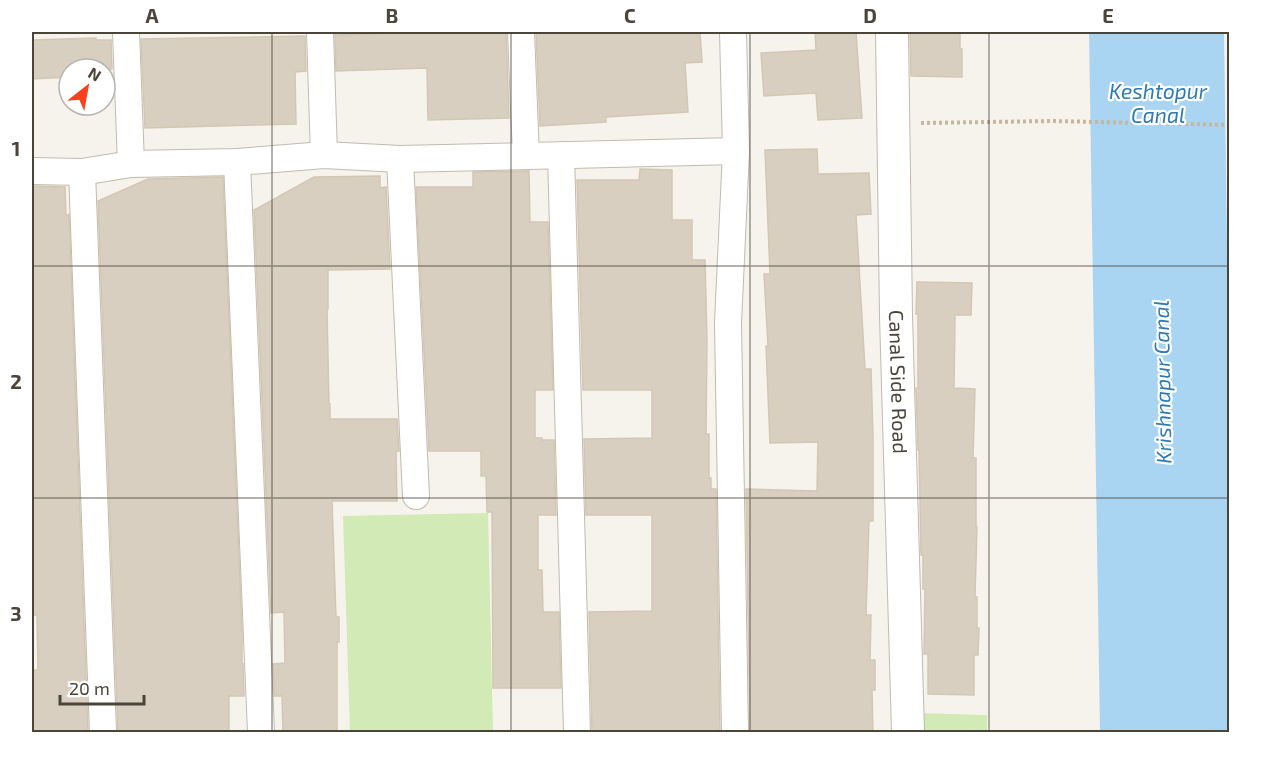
<svg xmlns="http://www.w3.org/2000/svg" width="1261" height="764" font-family="'Exo 2',sans-serif">
<style>
.green{fill:#d2eab5}
.water{fill:#a9d4f2}
.building{fill:#d8cfc1;stroke:#d3c7b4;stroke-width:1.5}
.lines{fill:none;stroke-linecap:round;stroke-linejoin:round}
.minor-casing{stroke:#c2bbae;stroke-width:28}
.tertiary-casing{stroke:#c2bbae;stroke-width:34}
.path{stroke:#c4b79f;stroke-width:4;stroke-dasharray:3 3;stroke-linecap:butt}
.minor{stroke:#fff;stroke-width:26}
.tertiary{stroke:#fff;stroke-width:32}
.grid{fill:none;stroke:#4b4439;stroke-width:1.5;stroke-opacity:0.55}
.labels{text-anchor:middle;stroke-width:4.5;stroke-linejoin:round;paint-order:stroke}
.street-label{font-size:20px;fill:#4b4439;stroke:#fff}
.water-label{font-size:21px;font-style:italic;fill:#2e7ab2;stroke:#fff}
.neatline{fill:none;stroke:#4b4439;stroke-width:2}
.grid-label{font-size:20px;text-anchor:middle;font-weight:bold;fill:#4b4439}
</style>
<rect width="100%" height="100%" fill="#f6f3ec"/>
<g class="green">
<polygon points="488,513 493,732 350,732 343,516"/>
<polygon points="917,713 987,715 987,732 918,732"/>
</g>
<polygon class="water" points="1089,32 1224,32 1229,385 1229,732 1100,732"/>
<g class="building">
<polygon points="433,32 506,32 509,118 428,120 427,68 336,71 335,35"/>
<polygon points="536,32 700,32 702,62 685,63 688,112 606,117 606,122 540,126"/>
<polygon points="815,32 856,32 862,118 818,120 816,93 764,96 761,53 816,50"/>
<polygon points="910,32 960,32 960,49 962,49 962,77 911,76"/>
<polygon points="305,36 306,71 295,72 296,124 145,128 141,39"/>
<polygon points="96,38 96,40 111,40 112,69 69,69 69,77 32,79 32,40"/>
<polygon points="817,149 818,174 869,173 871,214 856,215 865,369 871,369 873,436 873,521 869,521 866,615 871,615 870,660 875,660 875,690 872,690 873,732 800,731 800,732 750,732 746,489 817,491 818,442 770,443 766,346 768,346 764,274 770,274 765,150"/>
<polygon points="640,169 672,170 672,220 692,220 692,260 705,260 707,340 706,434 709,434 709,478 711,478 711,489 716,489 720,732 592,732 589,612 652,611 652,515 586,515 584,439 652,438 652,390 583,390 577,180 639,180"/>
<polygon points="529,171 530,222 548,222 553,390 535,390 535,438 542,438 542,440 554,440 556,515 538,515 538,570 542,570 543,612 559,612 561,688 493,688 492,512 487,512 486,476 481,476 481,451 429,451 416,187 473,187 473,172"/>
<polygon points="380,176 380,188 386,187 390,269 328,270 328,309 327,309 329,404 330,404 330,419 397,419 399,451 396,451 397,501 332,501 336,617 339,617 339,642 337,642 337,732 283,732 282,696 274,696 273,664 285,663 284,612 271,613 254,210 314,177"/>
<polygon points="223,177 242,630 242,664 243,664 244,696 229,696 229,732 118,732 98,201 148,179"/>
<polygon points="32,186 65,187 66,216 69,214 88,732 33,732 32,670 38,670 37,615 32,615"/>
<polygon points="917,282 972,283 971,315 955,315 954,388 975,389 973,458 976,458 976,527 977,527 975,597 977,597 977,628 979,628 978,655 974,655 974,695 928,694 928,654 924,654 925,589 923,589 923,555 921,555 919,450 918,450 916,388 918,388 918,314 916,314"/>
</g>
<g class="lines">
<g class="minor-casing">
<g id="minor">
<polyline points="126,32 131,164"/>
<polyline points="320,32 324,155"/>
<polyline points="521,32 526,156"/>
<polyline points="733,32 736,151 728,323 735,732"/>
<polyline points="561,155 577,732"/>
<polyline points="400,159 416,496"/>
<polyline points="237,162 261,732"/>
<polyline points="32,171 82,172 131,164 237,162 324,155 400,159 736,151"/>
<polyline points="82,172 103,732"/>
</g>
</g>
<g class="tertiary-casing">
<g id="tertiary">
<path id="s1" d="M892,32L896,316L908,732"/>
</g>
</g>
<polyline class="path" points="921,123 1053,121 1230,125"/>
<use href="#minor" class="minor"/>
<use href="#tertiary" class="tertiary"/>
</g>
<path class="grid" d="M272,32V732M511,32V732M750,32V732M989,32V732M32,266H1230M32,498H1230"/>
<g class="labels">
<g class="street-label">
<text dy="7" stroke="none"><textPath href="#s1" startOffset="350">Canal Side Road</textPath></text>
</g>
<g class="water-label">
<text x="1158" y="99">Keshtopur<tspan x="1158" dy="24">Canal</tspan></text>
<text transform="translate(1163 382) rotate(-91)" y="7">Krishnapur Canal</text>
</g>
</g>
<rect width="1261" height="764" fill="none" stroke="#ffffff" stroke-width="66"/>
<g transform="translate(87 87) rotate(31)"><circle r="28" fill="#ffffff" stroke="#b7b4b0" stroke-width="1.5"/>
<path d="M0-4.5L10 22L0 15L-10 22Z" fill="#fc3f1d"/>
<text y="-9" font-size="16" font-weight="bold" text-anchor="middle" fill="#4b4439">N</text>
</g>
<path d="M60 695v9h84v-9" fill="none" stroke="#4b4439" stroke-width="3"/>
<text x="69" y="695" font-size="18" fill="#4b4439" stroke="#ffffff" stroke-width="4.5" paint-order="stroke">20 m</text>
<rect x="33" y="33" width="1195" height="698" class="neatline"/>
<g class="grid-label">
<text x="152" y="23">A</text>
<text x="392" y="23">B</text>
<text x="630" y="23">C</text>
<text x="870" y="23">D</text>
<text x="1108" y="23">E</text>
<text x="16" y="156">1</text>
<text x="16" y="389">2</text>
<text x="16" y="621">3</text>
</g>
</svg>
